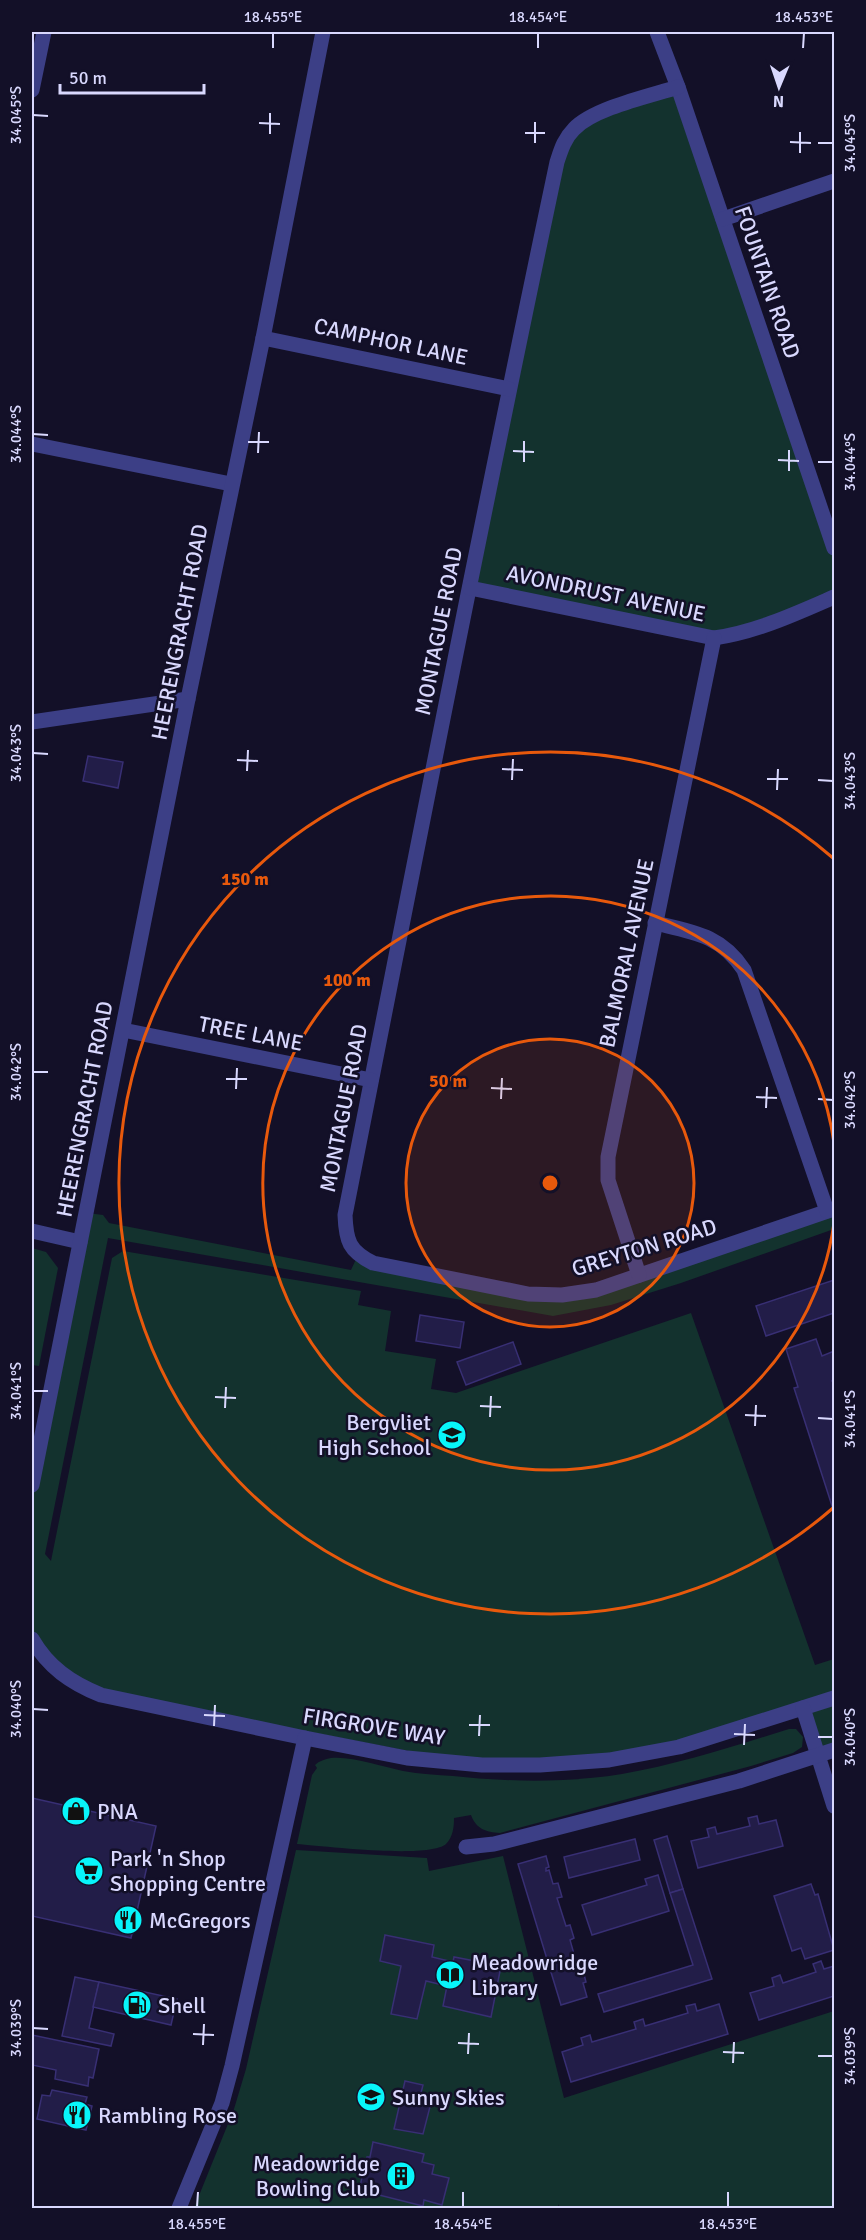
<svg xmlns="http://www.w3.org/2000/svg" width="866" height="2240" font-family="Signika,sans-serif">
<style>
.green{fill:#13322e}
.building{fill:#221d48;stroke:#382f74;stroke-width:1.5}
.lines{fill:none;stroke-linecap:round;stroke-linejoin:round}
.minor{stroke:#3c3f86;stroke-width:15}
.ticks{fill:none;stroke:#d9d8fe;stroke-width:2}
.ring{fill:none;stroke:#e8590c;stroke-width:3}
.labels{text-anchor:middle;stroke-width:5;stroke-linejoin:round;paint-order:stroke}
.street-label{font-size:22px;fill:#d9d8fe;stroke:#131028}
.poi-label{font-size:22px;fill:#d9d8fe;stroke:#131028;text-anchor:start}
.centre{fill:#e8590c;stroke:#131028;stroke-width:3}
.ring-label{font-size:18px;text-anchor:middle;font-weight:bold;fill:#e8590c;stroke:#131028;stroke-width:5;stroke-linejoin:round;paint-order:stroke}
.neatline{fill:none;stroke:#d9d8fe;stroke-width:2}
.ticks-label{font-size:15px;text-anchor:middle;fill:#d9d8fe}
</style>
<rect width="100%" height="100%" fill="#131028"/>
<g class="green">
<polygon points="678,87 834,546 834,597 737,635 470,588 557,162 575,128"/>
<polygon points="834,1209 834,1229 681,1283 611,1305 553,1316 108,1238 45,1554 51,1561 112,1258 123,1251 361,1291 358,1305 391,1311 385,1351 436,1359 431,1389 456,1393 691,1313 815,1665 834,1659 834,1750 818,1756 803,1708 679,1747 482,1765 87,1689 32,1639 32,1485 87,1213 103,1215 109,1223 351,1270 358,1255 562,1295"/>
<polygon points="32,1248 46,1252 58,1268 39,1366 32,1365"/>
<path d="M789,1729H796L803,1737L802,1747L793,1753L751,1766L500,1833C486,1832 476,1829 471,1815L454,1818C454,1827 453,1837 446,1844C429,1859 324,1846 297,1844L312,1775L317,1768L315,1765C319,1761 325,1759 331,1758C352,1756 383,1767 403,1771C420,1774 437,1775 453,1776C508,1782 567,1783 622,1774C679,1764 734,1746 789,1729Z"/>
<polygon points="296,1850 427,1858 429,1871 503,1856 564,2098 834,2011 834,2208 559,2208 559,2204 557,2208 194,2208 234,2109 246,2069"/>
</g>
<g class="building">
<polygon points="88,756 123,762 118,788 83,781"/>
<polygon points="834,1280 834,1313 766,1336 756,1306"/>
<polygon points="420,1315 464,1322 460,1348 416,1341"/>
<polygon points="816,1339 822,1356 834,1351 834,1380 832,1381 834,1383 833,1509 794,1388 798,1387 786,1349"/>
<polygon points="513,1342 521,1364 466,1385 457,1362"/>
<polygon points="32,1798 156,1826 131,1938 32,1916"/>
<polygon points="757,1816 759,1824 776,1820 783,1846 698,1868 691,1841 709,1837 707,1829 715,1827 717,1834 750,1826 748,1818"/>
<polygon points="667,1836 683,1889 670,1893 654,1840"/>
<polygon points="635,1839 640,1860 569,1878 564,1857"/>
<polygon points="546,1856 549,1867 546,1868 546,1871 549,1870 553,1884 558,1883 562,1897 557,1898 566,1926 570,1925 574,1938 570,1940 578,1968 582,1967 586,1982 583,1983 587,1997 561,2005 518,1864"/>
<polygon points="658,1875 669,1911 592,1935 582,1905 647,1885 645,1879"/>
<polygon points="811,1884 815,1895 818,1894 834,1950 805,1959 801,1948 792,1951 774,1896"/>
<polygon points="683,1889 712,1979 604,2012 598,1994 693,1965 670,1893"/>
<polygon points="385,1935 434,1945 432,1957 453,1962 454,1957 501,1966 491,2017 443,2006 447,1986 426,1981 417,2019 391,2014 401,1966 380,1961"/>
<polygon points="821,1961 824,1969 834,1966 834,1996 759,2020 750,1993 774,1986 772,1978 780,1975 783,1983 816,1972 813,1964"/>
<polygon points="75,1977 99,1982 89,2028 114,2034 111,2046 62,2036"/>
<polygon points="99,1982 177,1999 171,2025 93,2007"/>
<polygon points="695,2004 697,2011 719,2004 728,2034 571,2082 562,2052 583,2045 581,2038 590,2035 592,2042 636,2029 634,2022 643,2019 645,2026 688,2013 686,2006"/>
<polygon points="32,2035 99,2049 93,2078 89,2077 88,2086 55,2079 56,2070 32,2065"/>
<polygon points="405,2081 423,2085 421,2093 433,2095 423,2134 394,2129"/>
<polygon points="52,2090 87,2097 85,2104 92,2106 86,2130 37,2119 42,2095 50,2096"/>
<polygon points="373,2142 424,2154 422,2162 434,2165 432,2174 449,2178 442,2205 424,2200 423,2206 359,2190 367,2157 370,2157"/>
</g>
<g class="lines">
<g class="minor">
<polyline points="657,32 678,87 834,548"/>
<path d="M678,87C650,96 594,108 574,129C564,139 561,150 557,162C483,512 414,864 345,1215C346,1241 349,1251 373,1263L528,1294L562,1295L596,1290L834,1209"/>
<polyline points="32,90 44,32"/>
<polyline points="723,219 834,181"/>
<polyline points="263,338 509,389"/>
<polyline points="32,444 231,484"/>
<path d="M470,588L714,638C756,632 795,614 834,597"/>
<polyline points="32,722 188,699"/>
<path d="M655,923C693,932 721,935 744,970L827,1211"/>
<polyline points="123,1030 371,1080"/>
<polyline points="32,1231 80,1242"/>
<polyline points="639,1275 608,1180 608,1157 714,638"/>
<polyline points="32,1485 188,699 263,338 323,32"/>
<path d="M32,1639C48,1667 71,1683 101,1695L305,1738L407,1758L482,1765H540L609,1760L679,1747L834,1698"/>
<polyline points="803,1708 834,1806"/>
<polyline points="466,1847 494,1844 739,1781 834,1750"/>
<polyline points="179,2208 222,2103 232,2066 305,1738"/>
</g>
</g>
<path class="ticks" d="M273,48V33M538,48V33M803,48L804,33M33,115L48,116M259,123L280,124M525,133H545M270,134V113M790,142L811,143M535,143V122M818,143H833M800,153V132M33,434L48,435M248,442H269M513,451L534,452M258,453L259,432M778,460L799,461M524,462V441M818,462H833M789,471V450M33,753L48,754M237,760L258,761M502,769L523,770M247,771L248,750M767,779H788M512,780L513,759M818,780L833,781M777,790L778,769M33,1072H48M226,1079H247M491,1088L512,1089M236,1089L237,1068M756,1097L777,1098M501,1099L502,1078M818,1099L833,1100M766,1108L767,1087M33,1391H48M215,1397L236,1398M480,1406L501,1407M225,1408L226,1387M745,1415L766,1416M490,1417L491,1396M818,1418L833,1419M755,1426L756,1405M33,1709L48,1710M204,1715L225,1716M469,1725H490M214,1726L215,1705M734,1734L755,1735M479,1736L480,1715M818,1737H833M744,1745L745,1724M33,2028L48,2029M193,2034L214,2035M458,2043L479,2044M203,2045L204,2024M723,2052L744,2053M468,2054L469,2033M818,2056H833M733,2063L734,2042M197,2207L198,2192M463,2207V2192M728,2207V2192"/>
<circle cx="550" cy="1183" r="144" fill="#e8590c" fill-opacity=".12"/>
<g class="ring">
<circle cx="550" cy="1183" r="144"/>
<path d="M834 1223A287 287 0 1 1 834 1143"/>
<path d="M833 1508A431 431 0 1 1 833 858"/>
</g>
<defs>
<g id="school-disc" transform="scale(1.5)"><circle r="9.5" fill="#08f5fa" stroke="#131028"/><path d="M0-5L7-2L0 1L-7-2ZM-4 1L0 2.5L4 1V4Q0 6-4 4Z" fill="#111"/></g>
<g id="shop-disc" transform="scale(1.5)"><circle r="9.5" fill="#08f5fa" stroke="#131028"/><path d="M-5-2.5h2.3a2.7 3.5 0 0 1 5.4 0H5L5.5 6h-11ZM-1.5-2.5h3a1.5 2.3 0 0 0-3 0Z" fill="#111"/></g>
<g id="supermarket-disc" transform="scale(1.5)"><circle r="9.5" fill="#08f5fa" stroke="#131028"/><path d="M-6-5.5h2.5l.6 2H6L4.5 2H-2.5L-4.4-4H-6ZM-1.5 3.2a1.3 1.3 0 1 0 .1 0ZM3 3.2a1.3 1.3 0 1 0 .1 0Z" fill="#111"/></g>
<g id="restaurant-disc" transform="scale(1.5)"><circle r="9.5" fill="#08f5fa" stroke="#131028"/><path d="M-5-6h1v4h1v-4h1v4h1v-4h1v5L-1.5 .5V6h-2V.5L-5-1ZM5-6V6H3V1.5H1.5Q1.5-4 5-6Z" fill="#111"/></g>
<g id="library-disc" transform="scale(1.5)"><circle r="9.5" fill="#08f5fa" stroke="#131028"/><path d="M-6-4Q-3-5.5-.7-3.5V5Q-3 3-6 4ZM6-4Q3-5.5 .7-3.5V5Q3 3 6 4Z" fill="#111"/></g>
<g id="fuel-disc" transform="scale(1.5)"><circle r="9.5" fill="#08f5fa" stroke="#131028"/><path d="M-5.5-6h7V0h2V4h1.3V-2.5L3-4.5l.8-.8L6-3V5H2.5V1h-1V6h-7ZM-4.2-4.7v3.2H.2V-4.7Z" fill="#111"/></g>
<g id="building-disc" transform="scale(1.5)"><circle r="9.5" fill="#08f5fa" stroke="#131028"/><path d="M-4-6H4V6H1V3H-1V6H-4ZM-2.5-4.3h1.7v1.8h-1.7ZM.8-4.3h1.7v1.8H.8ZM-2.5-1h1.7V.8h-1.7ZM.8-1h1.7V.8H.8Z" fill="#111"/></g>
</defs>
<g fill-rule="evenodd">
<use href="#school-disc" x="452" y="1435"/>
<use href="#shop-disc" x="76" y="1811"/>
<use href="#supermarket-disc" x="89" y="1871"/>
<use href="#restaurant-disc" x="128" y="1920"/>
<use href="#library-disc" x="450" y="1975"/>
<use href="#fuel-disc" x="137" y="2005"/>
<use href="#school-disc" x="371" y="2097"/>
<use href="#restaurant-disc" x="77" y="2115"/>
<use href="#building-disc" x="401" y="2176"/>
</g>
<g class="labels">
<g class="street-label">
<text transform="translate(768 282) rotate(71)" y="8">FOUNTAIN ROAD</text>
<text transform="translate(391 341) rotate(12)" y="8">CAMPHOR LANE</text>
<text transform="translate(606 593) rotate(12)" y="8">AVONDRUST AVENUE</text>
<text transform="translate(438 631) rotate(-79)" y="8">MONTAGUE ROAD</text>
<text transform="translate(179 632) rotate(-79)" y="8">HEERENGRACHT ROAD</text>
<text transform="translate(626 953) rotate(-78)" y="8">BALMORAL AVENUE</text>
<text transform="translate(251 1033) rotate(11)" y="8">TREE LANE</text>
<text transform="translate(343 1108) rotate(-79)" y="8">MONTAGUE ROAD</text>
<text transform="translate(84 1109) rotate(-79)" y="8">HEERENGRACHT ROAD</text>
<text transform="translate(644 1247) rotate(-17)" y="8">GREYTON ROAD</text>
<text transform="translate(374 1726) rotate(9)" y="8">FIRGROVE WAY</text>
</g>
<g class="poi-label">
<text x="431" y="1430" text-anchor="end">Bergvliet<tspan x="431" dy="25">High School</tspan></text>
<text x="97" y="1819">PNA</text>
<text x="110" y="1866">Park 'n Shop<tspan x="110" dy="25">Shopping Centre</tspan></text>
<text x="149" y="1928">McGregors</text>
<text x="471" y="1970">Meadowridge<tspan x="471" dy="25">Library</tspan></text>
<text x="158" y="2013">Shell</text>
<text x="392" y="2105">Sunny Skies</text>
<text x="98" y="2123">Rambling Rose</text>
<text x="380" y="2171" text-anchor="end">Meadowridge<tspan x="380" dy="25">Bowling Club</tspan></text>
</g>
</g>
<circle cx="550" cy="1183" r="9" class="centre"/>
<g class="ring-label">
<text x="245" y="885">150 m</text>
<text x="347" y="986">100 m</text>
<text x="448" y="1087">50 m</text>
</g>
<rect width="866" height="2240" fill="none" stroke="#131028" stroke-width="66"/>
<g transform="translate(779 87) rotate(182)" stroke="#131028" stroke-width="4.5" paint-order="stroke">
<path d="M0-4.5L10 22L0 15L-10 22Z" fill="#d9d8fe"/>
<text y="-9" font-size="16" font-weight="bold" text-anchor="middle" fill="#d9d8fe">N</text>
</g>
<path d="M60 84v9h144v-9" fill="none" stroke="#d9d8fe" stroke-width="3"/>
<text x="69" y="84" font-size="18" fill="#d9d8fe" stroke="#131028" stroke-width="4.5" paint-order="stroke">50 m</text>
<rect x="33" y="33" width="800" height="2174" class="neatline"/>
<g class="ticks-label">
<text x="273" y="22">18.455°E</text>
<text x="538" y="22">18.454°E</text>
<text x="804" y="22">18.453°E</text>
<text transform="translate(16 115) rotate(-90)" y="5">34.045°S</text>
<text transform="translate(850 143) rotate(-90)" y="5">34.045°S</text>
<text transform="translate(16 434) rotate(-90)" y="5">34.044°S</text>
<text transform="translate(850 462) rotate(-90)" y="5">34.044°S</text>
<text transform="translate(16 753) rotate(-90)" y="5">34.043°S</text>
<text transform="translate(850 781) rotate(-90)" y="5">34.043°S</text>
<text transform="translate(16 1072) rotate(-90)" y="5">34.042°S</text>
<text transform="translate(850 1100) rotate(-90)" y="5">34.042°S</text>
<text transform="translate(16 1391) rotate(-90)" y="5">34.041°S</text>
<text transform="translate(850 1419) rotate(-90)" y="5">34.041°S</text>
<text transform="translate(16 1709) rotate(-90)" y="5">34.040°S</text>
<text transform="translate(850 1737) rotate(-90)" y="5">34.040°S</text>
<text transform="translate(16 2028) rotate(-90)" y="5">34.039°S</text>
<text transform="translate(850 2056) rotate(-90)" y="5">34.039°S</text>
<text x="197" y="2229">18.455°E</text>
<text x="463" y="2229">18.454°E</text>
<text x="728" y="2229">18.453°E</text>
</g>
</svg>
